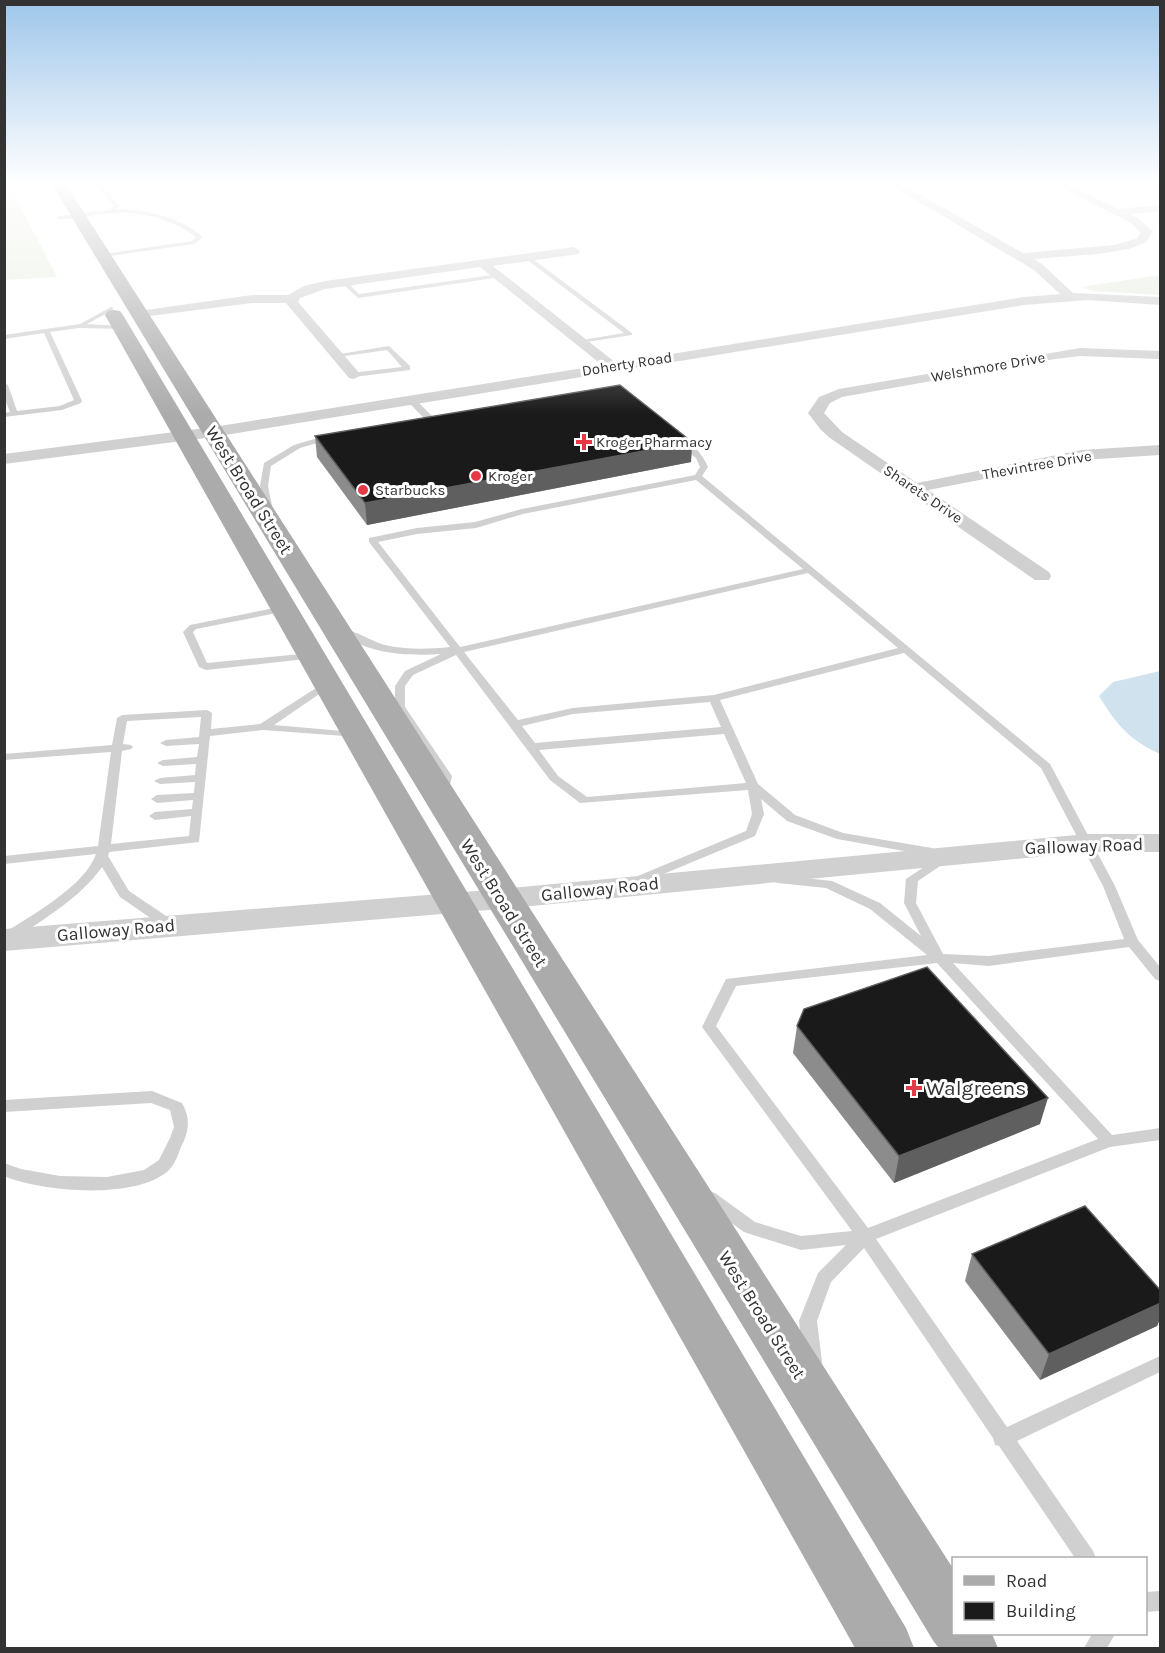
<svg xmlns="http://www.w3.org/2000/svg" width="1165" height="1653" font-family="Karla,sans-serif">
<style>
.green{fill:#e6ecdf}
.water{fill:#cfe2ee}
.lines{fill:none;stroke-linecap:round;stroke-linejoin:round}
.service{fill:#d0d0d0;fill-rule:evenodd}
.minor{fill:#d0d0d0;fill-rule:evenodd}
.tertiary{fill:#d0d0d0;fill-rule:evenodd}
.primary{fill:#ababab;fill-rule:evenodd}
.wall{fill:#8c8c8c}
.shaded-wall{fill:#5f5f5f}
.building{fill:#1a1a1a;stroke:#5f5f5f;stroke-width:1.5}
.poi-dot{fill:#e63946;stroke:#fff;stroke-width:2}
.labels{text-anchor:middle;stroke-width:6;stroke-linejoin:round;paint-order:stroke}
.far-street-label{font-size:15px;fill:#333;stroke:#fff}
.far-poi-label{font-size:15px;fill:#333;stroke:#fff;text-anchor:start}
.street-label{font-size:18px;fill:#333;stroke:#fff}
.near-poi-label{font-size:21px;fill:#333;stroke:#fff;text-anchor:start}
</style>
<rect width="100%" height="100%" fill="#fff"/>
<g class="green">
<polygon points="5,183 8,183 57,277 5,280"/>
<polygon points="1160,275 1160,295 1094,291 1081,287"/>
</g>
<path class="water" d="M1160,671V754C1129,740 1116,724 1099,696L1113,682Z"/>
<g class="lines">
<g class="service">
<path d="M95,183H100L119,205L117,209C147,210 179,216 203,237L194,244L102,257L104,254L192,241L196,237C172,219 142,211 112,213C93,214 75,220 56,219L58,216L110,210L114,206Z"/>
<polygon points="526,257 530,257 632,333 632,335 580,343 579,342 582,340 624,333 526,259"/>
<polygon points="499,274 501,277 358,298 342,283 347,282 359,294"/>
<polygon points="111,307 113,308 113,310 87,324 121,326 124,328 123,329 79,328 50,332 82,401 81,403 62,410 4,417 4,413 10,412 4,397 4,383 8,385 17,411 60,406 74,400 44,333 4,339 4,335 80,324"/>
<polygon points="389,346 410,366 410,370 354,377 350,375 351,373 402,367 387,350 338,357 334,355"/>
<polygon points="407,397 413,397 433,417 433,421 427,421 407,401"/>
<polygon points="331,434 335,436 334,438 300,448 271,466 268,486 273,511 266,513 260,486 264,463 294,445"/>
<path d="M677,439C691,439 703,455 708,467L702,476L1050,764L1115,886L1138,940L1160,967V981L1155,979L1129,947L989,966L953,963L1112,1135L1160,1128V1140L1110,1147L876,1239L1007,1427L1160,1356V1372L1017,1441L1093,1551L1096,1558H1075L999,1446L995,1445L993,1438L864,1248L831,1282L817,1321L822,1362L819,1368L813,1370L807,1368L804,1362L799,1321L818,1273L846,1245L801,1250L750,1234L744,1232L703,1203L701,1198L703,1193L709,1191L715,1193L755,1222L801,1236L852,1231L702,1027L726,979L927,955L870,909L826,888L778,883L774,882L772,879L774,876L778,875L832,881L880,903L921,936L904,903L906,879L942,855L946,856L948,859L946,862L918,881L916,903L943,954L989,956L1124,939L1103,886L1041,768L904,653L720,700L758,784L795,815L843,833L932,848L938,852L932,856L837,839L787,821L761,799L764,814L755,836L637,885L633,884L631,881L633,878L746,831L752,814L748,790L580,803L550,780L456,655L413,675L405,686V707L452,776L448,795H440L438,793L440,776L395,707V686L405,671L441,654C409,656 365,655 340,631L341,629C351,628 373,642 385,645C406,650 429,649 450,647L369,542V538L417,528L475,522L522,509L695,475L700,467L696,458L677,443ZM696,480L803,569L460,647L378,542L417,534L476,528L523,514ZM808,573L898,648L714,695L573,708L518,720L464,652ZM710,702L721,727L535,743L522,726L573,714ZM724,734L746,783L587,797L558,776L539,750ZM937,963L1098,1139L868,1228L716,1026L736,986Z"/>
<polygon points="284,606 289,609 287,611 196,629 193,632 207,663 311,653 315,654 315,658 206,670 199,667 183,632 190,625"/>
<path d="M327,681L332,684L331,686L274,725L354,732L358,733L360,735L358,737L263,730L210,736L199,842L109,852L108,856L129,891L175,922L177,925L175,928H165L120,897L102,867C80,898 44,919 13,940H4V933C32,915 85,886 96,854L4,864V856L98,846L111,752L4,760V754L112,745L117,718L122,715L207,710L212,713L211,729L260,724ZM201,717L199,737L166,740L160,743L166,746L199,744L197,757L163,760L157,763L163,766L196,764L195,775L160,778L154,781L160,784L195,782L194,793L157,795L151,799L157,803L193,800L192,809L155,812L149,816L155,820L191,816L189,836L111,844L122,751L131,749L133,747L131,745L123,744L127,721Z"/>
<path d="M152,1091L182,1103C191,1119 189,1132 181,1147C178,1155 174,1166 168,1171C135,1200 42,1192 4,1176V1163L21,1169L60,1176L107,1177L144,1170L159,1160L170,1138L174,1127L170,1110L151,1103L4,1112V1100Z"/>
<polygon points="1160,1591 1160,1611 1146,1612 1146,1592"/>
<polygon points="1092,1634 1115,1634 1107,1648 1084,1648"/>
</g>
<g class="minor">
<polygon points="887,183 900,183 1023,253 1114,245 1136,239 1141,233 1131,223 1052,183 1066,183 1118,209 1160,205 1160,211 1130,214 1139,219 1153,232 1145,243 1128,249 1098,254 1034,259 1042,264 1073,293 1160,297 1160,305 1088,300 1024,305 213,437 4,464 4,454 213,427 602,365 480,267 325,289 300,298 298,302 361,375 354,379 349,378 286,303 252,303 134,318 132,315 134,312 139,311 252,295 288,295 304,286 325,281 574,247 580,251 578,254 493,266 616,363 1024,297 1060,294 1034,270"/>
<polygon points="1080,348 1160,351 1160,359 1080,356 1055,359 842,397 830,403 824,413 842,432 917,483 1082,450 1160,445 1160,455 1082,460 928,490 1049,572 1051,576 1049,580 1035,580 830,438 821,430 808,413 819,397 839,389"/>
</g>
<polygon class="tertiary" points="1087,834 1160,834 1160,852 1087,852 501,909 4,951 4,929 501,889"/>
<g class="primary">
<polygon points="51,183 65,183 954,1570 954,1634 992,1634 998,1648 939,1648 934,1642"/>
<polygon points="114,310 120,311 123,315 906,1628 914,1648 855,1648 105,315 108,311"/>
</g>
</g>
<g class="wall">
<polygon points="315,436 692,442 691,462 367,525 317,457"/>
<polygon points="797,1026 1040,1124 894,1183 793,1053"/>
<polygon points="972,1254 1161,1291 1161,1317 1157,1326 1040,1380 965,1281"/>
</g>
<g class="shaded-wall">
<polygon points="692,442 691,462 367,525 365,503"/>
<polygon points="1048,1098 1040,1124 894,1183 899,1156"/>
<polygon points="1161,1303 1161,1317 1157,1326 1040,1380 1049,1354"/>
</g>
<g class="building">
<polygon points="620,385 692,442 365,503 315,436"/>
<polygon points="927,967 1048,1098 899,1156 797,1026 804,1009"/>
<polygon points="1085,1206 1161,1291 1161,1303 1049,1354 972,1254"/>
</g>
<linearGradient id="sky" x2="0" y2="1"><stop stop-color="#9ec6ea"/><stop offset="0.44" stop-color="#fff"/><stop offset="1" stop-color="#fff" stop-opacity="0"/></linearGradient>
<rect width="1165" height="415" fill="url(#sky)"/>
<g class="poi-dot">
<path d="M581 433h6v6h6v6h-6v6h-6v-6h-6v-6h6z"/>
<circle cx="476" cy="476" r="6"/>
<circle cx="363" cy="490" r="6"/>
<path d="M911 1079h6v6h6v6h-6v6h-6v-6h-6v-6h6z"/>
</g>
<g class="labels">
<g class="far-street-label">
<text transform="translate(627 364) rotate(-9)" y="5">Doherty Road</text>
<text transform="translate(988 367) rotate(-10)" y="5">Welshmore Drive</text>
<text transform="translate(1037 465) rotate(-10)" y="5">Thevintree Drive</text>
<text transform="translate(923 494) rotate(34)" y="5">Sharets Drive</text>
</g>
<g class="far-poi-label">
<text x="596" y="447">Kroger Pharmacy</text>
<text x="488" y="481">Kroger</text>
<text x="375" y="495">Starbucks</text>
</g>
<g class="street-label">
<text transform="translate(249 490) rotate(58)" y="6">West Broad Street</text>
<text transform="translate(1084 846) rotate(-2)" y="6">Galloway Road</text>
<text transform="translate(600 889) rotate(-6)" y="6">Galloway Road</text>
<text transform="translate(504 903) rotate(58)" y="6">West Broad Street</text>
<text transform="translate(116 930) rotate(-5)" y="6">Galloway Road</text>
<text transform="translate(762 1315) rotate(58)" y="6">West Broad Street</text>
</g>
<g class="near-poi-label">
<text x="926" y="1095">Walgreens</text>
</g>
</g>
<rect width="1165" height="1653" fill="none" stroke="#333333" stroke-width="12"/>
<rect x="952" y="1557" width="195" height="78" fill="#ffffff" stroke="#adadad" stroke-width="1.5"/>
<rect x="964" y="1576" width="30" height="9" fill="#ababab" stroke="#adadad" stroke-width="1.5"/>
<text x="1006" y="1587" font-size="18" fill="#333333">Road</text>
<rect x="964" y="1602" width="30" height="18" fill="#1a1a1a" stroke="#adadad" stroke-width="1.5"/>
<text x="1006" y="1617" font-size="18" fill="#333333">Building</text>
</svg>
